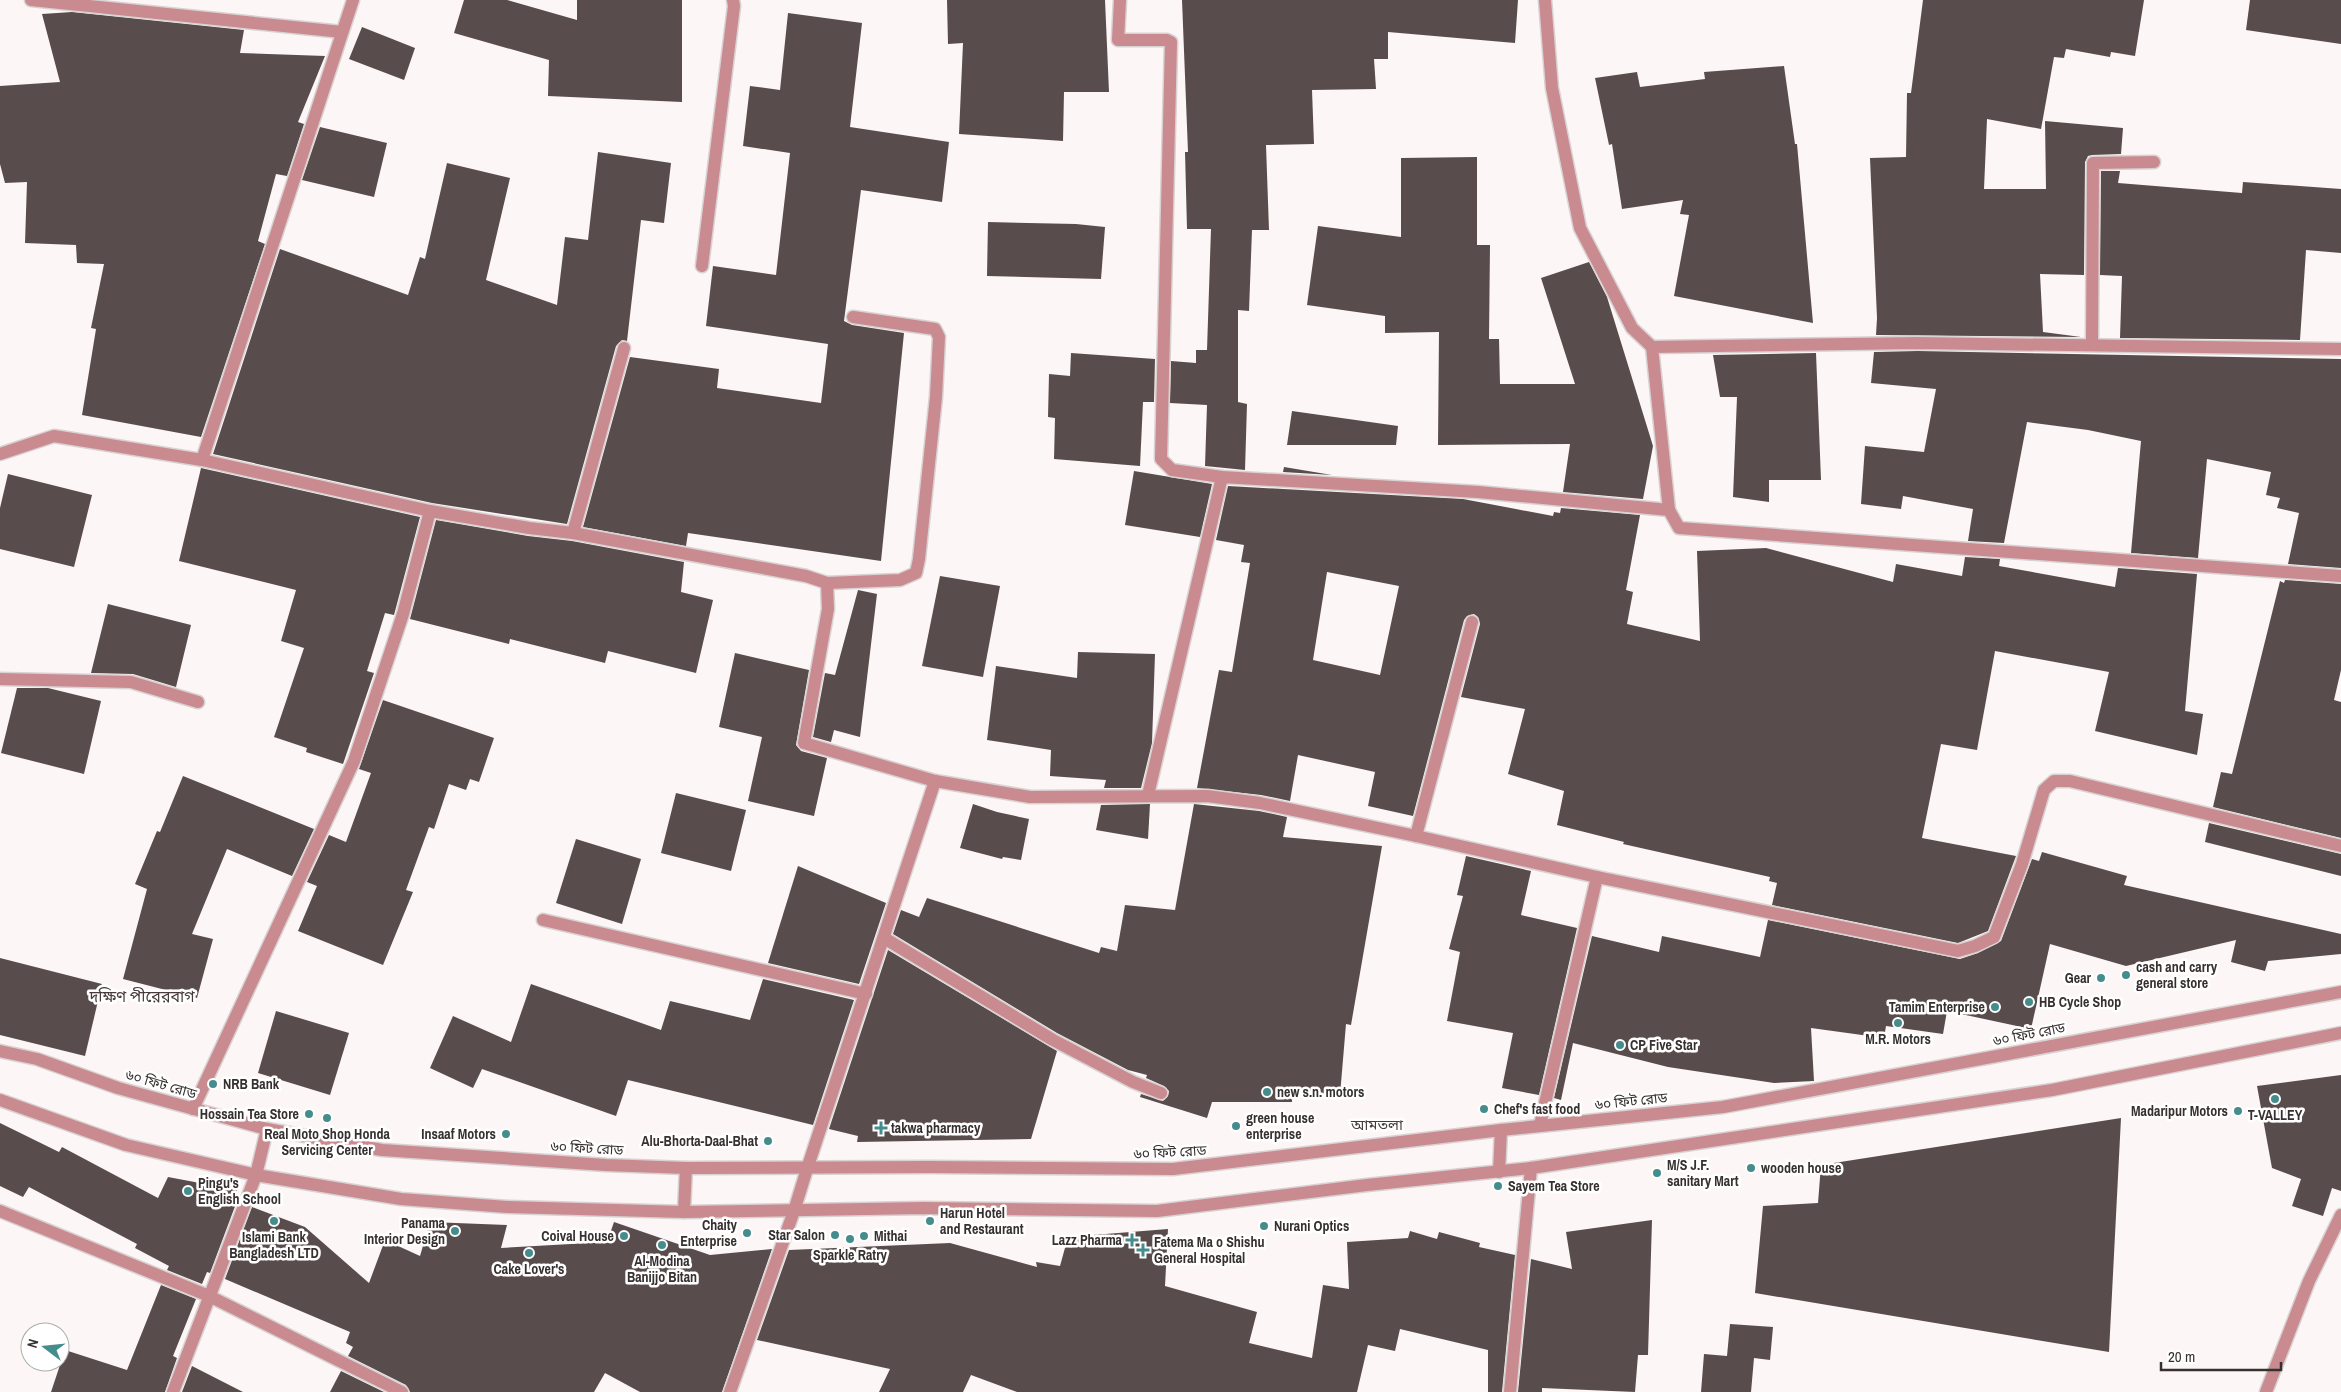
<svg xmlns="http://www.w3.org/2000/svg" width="2341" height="1392" font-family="'Archivo Narrow','Noto Sans Bengali',sans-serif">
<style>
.building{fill:#594c4c;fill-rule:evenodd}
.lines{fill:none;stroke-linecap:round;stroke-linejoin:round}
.minor-casing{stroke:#d9d2d2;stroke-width:15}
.tertiary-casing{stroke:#d9d2d2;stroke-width:15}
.minor{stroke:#c98b8f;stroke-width:12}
.tertiary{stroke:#c98b8f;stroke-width:12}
.poi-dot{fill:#458d8d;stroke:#fff;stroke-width:2}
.labels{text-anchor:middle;stroke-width:5;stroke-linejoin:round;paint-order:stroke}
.poi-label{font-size:14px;font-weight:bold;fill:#373030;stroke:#fff;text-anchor:start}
.street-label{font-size:14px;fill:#373030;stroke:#fff}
.neighbourhood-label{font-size:15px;fill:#483b3c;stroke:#fff}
.quarter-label{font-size:16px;fill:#483b3c;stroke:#fff}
</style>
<rect width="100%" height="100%" fill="#fdf6f6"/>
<g class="building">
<polygon points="464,0 507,0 577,20 577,0 682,0 682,102 548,96 549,60 454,33"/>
<polygon points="947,0 1105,0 1109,92 1064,92 1063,141 959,134 963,43 948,44"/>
<polygon points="1182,0 1518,0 1515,43 1388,32 1388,59 1374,59 1376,89 1312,90 1314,144 1266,145 1269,230 1252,230 1249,311 1238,310 1238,402 1247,404 1245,470 1205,466 1207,405 1170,403 1171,361 1196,363 1196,350 1207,350 1211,229 1187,229 1185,152 1188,152"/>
<polygon points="1923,0 2144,0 2135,56 2111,52 2110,57 2066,49 2064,58 2054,57 2041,129 1987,119 1984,189 2046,189 2045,121 2123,128 2121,154 2092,155 2088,156 2085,162 2084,275 2040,274 2043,332 2081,337 1876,335 1877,318 1870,158 1906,157 1907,93 1911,93"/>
<polygon points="2250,0 2341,0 2341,44 2246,30"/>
<polygon points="72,12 244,30 240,53 325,56 298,122 304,124 287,176 276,174 258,241 265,244 201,437 82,415 96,329 91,328 104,264 77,263 76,245 25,243 27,182 5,183 0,164 0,86 60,82 42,14"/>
<polygon points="788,13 862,23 850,127 949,142 942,202 861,190 844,321 852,325 904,333 881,561 688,533 686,546 583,527 630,357 719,369 717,388 821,403 828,344 706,326 713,266 776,275 790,153 743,146 750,86 780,90"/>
<polygon points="362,27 415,48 404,80 349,59"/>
<polygon points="1784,66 1795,144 1797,144 1813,323 1674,296 1689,215 1680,214 1683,200 1622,209 1612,144 1609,145 1595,78 1637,72 1640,87 1705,79 1704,72"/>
<polygon points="320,127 387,143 374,197 302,180"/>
<polygon points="598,152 671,163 664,223 641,220 627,341 622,340 616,346 567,524 432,503 213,454 280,249 408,295 420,257 425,259 447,163 510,178 486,280 557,305 565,237 588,240"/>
<polygon points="1477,157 1477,245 1490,245 1489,339 1499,339 1500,384 1575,384 1541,278 1589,262 1607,297 1653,446 1643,499 1563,492 1570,444 1438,445 1439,332 1385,333 1385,316 1307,305 1318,226 1401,237 1401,158"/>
<polygon points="2101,171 2120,171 2118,183 2242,193 2243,182 2341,189 2341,253 2306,250 2300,340 2120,338 2122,276 2100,275"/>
<polygon points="988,222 1076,224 1105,227 1101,279 987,276"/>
<polygon points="1918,351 2341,359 2341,568 2288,564 2299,513 2277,508 2280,498 2266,495 2271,472 2207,459 2198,558 2131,553 2141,441 2088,430 2027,422 2004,543 1968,541 1973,509 1903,496 1901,509 1861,504 1865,446 1924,452 1936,389 1871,383 1874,352"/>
<polygon points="1071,353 1155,359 1154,402 1143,402 1140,466 1054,459 1055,418 1048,417 1049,374 1070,376"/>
<polygon points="1816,353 1821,480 1769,480 1769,502 1733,497 1737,397 1720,397 1713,355"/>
<polygon points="1292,411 1398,426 1396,445 1287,445"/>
<polygon points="1284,467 1332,475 1283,472"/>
<polygon points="201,468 420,517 394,615 385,613 367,671 374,673 343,764 306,752 307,748 274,737 304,648 281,641 296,590 179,561"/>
<polygon points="1134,471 1212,484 1200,537 1125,525"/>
<polygon points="8,474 92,495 74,567 0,549 0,508"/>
<path d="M1228,486L1463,499L1553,516L1554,512L1560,513L1561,508L1640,515L1626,590L1633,592L1627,624L1700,641L1697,551L1766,548L1893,582L1896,564L1962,576L1965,557L2000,559L1999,566L2115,587L2118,568L2197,574L2185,711L2203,714L2197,755L2095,731L2109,672L1995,651L1977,750L1941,744L1922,838L2016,856L1988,931L1958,943L1772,905L1777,883L1769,881L1770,877L1623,844L1624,842L1557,825L1564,791L1508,774L1525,709L1461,697L1480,624L1478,617L1474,614L1467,616L1464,620L1413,816L1368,806L1375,772L1298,755L1290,801L1261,795L1197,788L1219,670L1232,672L1250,563L1241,562L1244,545L1216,540ZM1327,572L1399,586L1380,675L1313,660Z"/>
<polygon points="436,520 528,536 572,541 684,562 681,592 713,600 696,673 608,651 605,663 510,639 509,644 410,619"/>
<polygon points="940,576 1000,586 983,677 922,666"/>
<polygon points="2285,580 2341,584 2341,670 2334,700 2341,702 2341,838 2213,807 2221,772 2232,774 2280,581 2284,583"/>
<polygon points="858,590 877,594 860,737 834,730 831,742 813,737 825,673 835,675"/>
<polygon points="108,604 191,625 176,687 133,674 91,673"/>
<polygon points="1078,652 1155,654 1152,743 1141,788 1104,788 1106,780 1050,776 1051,750 987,740 996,666 1077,678"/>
<polygon points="735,653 809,670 796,745 801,751 827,758 814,816 748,801 762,737 719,727"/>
<polygon points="17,688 48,688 101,701 84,774 1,753"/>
<polygon points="383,700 494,738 479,782 470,779 466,790 449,784 434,829 429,827 406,890 413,892 383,965 298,931 317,886 307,882 329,835 346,842 371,773 359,769"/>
<polygon points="183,776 314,829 292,876 227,849 192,934 213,939 197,998 123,979 147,889 135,884 157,831 160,832"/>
<polygon points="676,793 746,810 731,871 661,853"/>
<polygon points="973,804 997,812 1029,819 1021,860 1003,857 1002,859 960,848"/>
<polygon points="1150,804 1148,839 1096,830 1101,805"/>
<polygon points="1194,804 1259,811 1287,817 1283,837 1382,846 1351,1025 1346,1024 1340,1095 1292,1091 1292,1102 1212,1102 1207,1118 1140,1097 1141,1094 1163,1101 1168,1096 1169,1091 1164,1086 1146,1078 1147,1075 1128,1070 1057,1033 893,934 901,910 919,917 927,898 1099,953 1101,947 1117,951 1125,905 1175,910"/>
<polygon points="2209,823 2341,854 2341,876 2205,842"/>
<polygon points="576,839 641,859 622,924 556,903"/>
<polygon points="2042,852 2127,876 2124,885 2341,934 2341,954 2268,961 2265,971 2231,962 2236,940 2126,966 2050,944 2031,1029 1947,1011 1943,1034 1886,1026 1884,1038 1811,1028 1814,1081 1774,1083 1668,1067 1573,1043 1561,1100 1554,1098 1592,936 1659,952 1662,936 1760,957 1768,920 1960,959 1978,953 2001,941 2032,859 2039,861"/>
<polygon points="1466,856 1531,871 1521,915 1577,928 1539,1095 1502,1088 1513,1033 1447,1021 1460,952 1449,949 1463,896 1457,895"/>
<polygon points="798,866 886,903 859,984 768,963"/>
<polygon points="888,950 1057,1051 1031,1139 857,1142 858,1136 829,1129"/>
<polygon points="0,958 102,984 85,1056 0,1035"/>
<polygon points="763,979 854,1000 813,1125 628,1080 616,1116 482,1069 473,1088 430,1068 453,1016 511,1042 531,984 661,1030 670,1001 750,1020"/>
<polygon points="276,1011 349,1033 330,1095 258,1073"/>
<polygon points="2341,1075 2341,1191 2332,1188 2323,1216 2292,1206 2301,1179 2272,1168 2257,1086"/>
<polygon points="2121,1118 2109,1352 1755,1293 1763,1206 1818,1203 1821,1165"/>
<polygon points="0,1123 59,1152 62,1147 158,1198 168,1177 237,1190 233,1200 237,1201 210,1273 207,1272 202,1284 167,1270 169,1266 135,1248 137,1244 29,1187 23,1197 0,1186"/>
<polygon points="252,1207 305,1227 369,1283 385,1240 420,1256 430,1222 507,1225 501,1248 607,1242 614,1222 710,1255 772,1249 722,1392 640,1392 605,1373 594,1392 410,1392 406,1385 348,1356 353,1347 346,1343 350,1332 225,1279"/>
<polygon points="1652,1220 1648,1355 1638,1355 1635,1392 1542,1388 1542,1392 1518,1392 1531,1259 1572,1269 1566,1232"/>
<polygon points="1168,1229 1165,1286 1257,1312 1249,1343 1312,1358 1323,1285 1349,1289 1347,1242 1408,1238 1410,1231 1437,1239 1439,1232 1480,1243 1479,1247 1515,1255 1502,1392 1488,1392 1488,1350 1400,1329 1395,1351 1368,1345 1357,1392 1017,1392 971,1375 963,1392 879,1392 890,1369 757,1340 789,1250 950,1243 1037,1267 1036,1262 1060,1266 1068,1237"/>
<polygon points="161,1285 196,1299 173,1356 177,1358 165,1392 51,1392 65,1350 127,1370"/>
<polygon points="1730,1324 1773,1327 1770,1360 1754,1358 1751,1392 1701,1392 1704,1354 1727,1356"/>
<polygon points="192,1366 243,1392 182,1392"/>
<polygon points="341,1371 384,1392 330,1392"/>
</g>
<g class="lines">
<g class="minor-casing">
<g id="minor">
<polyline points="31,0 342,32"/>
<polyline points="1120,0 1118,40 1167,40 1171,42 1161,459 1172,470 1222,477"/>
<polyline points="1545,0 1552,88 1580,228 1632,328 1652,347"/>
<polyline points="702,266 734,6 733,0"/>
<polyline points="2092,344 2093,163 2154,162"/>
<polyline points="0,454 54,436 202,460 430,511 529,528 573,533 806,576 827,583 828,609 804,743 935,781 1030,797 1207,796 1260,803 1416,836 1597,877 1958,951 1975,946 1994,937 2022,864 2044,790 2054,781 2070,781 2341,846"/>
<polyline points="202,460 353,0"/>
<polyline points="1669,510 1652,347 1918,343 2341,349"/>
<polyline points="573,533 624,348"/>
<polyline points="827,583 900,580 916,573 919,559 936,397 939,337 935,329 853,317"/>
<polyline points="0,679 131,682 198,702"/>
<polyline points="1148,795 1222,477 1478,492 1669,510 1679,528 2341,576"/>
<polyline points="1416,836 1472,622"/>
<polyline points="543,920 866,994"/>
<polyline points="884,938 1053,1040 1133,1082 1161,1093"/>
<polyline points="193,1109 354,761 403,614 430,511"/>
<polyline points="1540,1125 1597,877"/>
<polyline points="807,1169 935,781"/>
<polyline points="0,1211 209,1296 402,1392"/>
<polyline points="173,1392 256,1175"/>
<polyline points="730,1392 794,1211"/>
<polyline points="1510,1392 1531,1168"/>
<polyline points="2266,1392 2309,1281 2341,1215"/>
</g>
</g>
<g class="tertiary-casing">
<g id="tertiary">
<polyline points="0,1051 37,1059 118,1088 267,1129 382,1150 606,1165 686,1168 930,1167 1173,1169 1501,1130 1723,1107 2341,992"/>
<polyline points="0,1100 126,1145 256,1175 401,1199 507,1207 684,1212 924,1208 1157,1211 1367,1185 1531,1168 2052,1090 2341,1033"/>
<polyline points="1499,1172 1501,1130"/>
<polyline points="256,1175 267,1129"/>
<polyline points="794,1211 807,1169"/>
<polyline points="684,1212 686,1168"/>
</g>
</g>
<use href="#minor" class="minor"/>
<use href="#tertiary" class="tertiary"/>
</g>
<g class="poi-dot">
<circle cx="2126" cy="975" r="5"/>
<circle cx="2101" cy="978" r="5"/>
<circle cx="2029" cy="1002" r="5"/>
<circle cx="1995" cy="1007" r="5"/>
<circle cx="1898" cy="1023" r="5"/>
<circle cx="1620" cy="1045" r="5"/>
<circle cx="213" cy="1084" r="5"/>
<circle cx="1267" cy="1092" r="5"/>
<circle cx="2275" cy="1099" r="5"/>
<circle cx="1484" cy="1109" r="5"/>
<circle cx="2238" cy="1111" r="5"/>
<circle cx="309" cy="1114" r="5"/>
<circle cx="327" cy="1118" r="5"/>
<circle cx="1236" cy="1126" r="5"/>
<path d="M878.5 1120.5h5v5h5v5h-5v5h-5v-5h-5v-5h5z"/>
<circle cx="506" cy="1134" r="5"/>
<circle cx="768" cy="1141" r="5"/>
<circle cx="1751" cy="1168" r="5"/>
<circle cx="1657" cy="1173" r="5"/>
<circle cx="1498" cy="1186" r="5"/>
<circle cx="188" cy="1191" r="5"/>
<circle cx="274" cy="1221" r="5"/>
<circle cx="930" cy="1221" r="5"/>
<circle cx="1264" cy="1226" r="5"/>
<circle cx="455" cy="1231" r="5"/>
<circle cx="747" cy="1233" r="5"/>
<circle cx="835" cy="1235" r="5"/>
<circle cx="624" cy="1236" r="5"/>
<circle cx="864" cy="1236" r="5"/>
<circle cx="850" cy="1239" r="5"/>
<path d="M1129.5 1232.5h5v5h5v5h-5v5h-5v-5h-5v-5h5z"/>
<circle cx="662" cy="1245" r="5"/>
<path d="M1140.5 1242.5h5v5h5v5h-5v5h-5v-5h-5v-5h5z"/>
<circle cx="529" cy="1253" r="5"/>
</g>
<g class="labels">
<g class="poi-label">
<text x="2136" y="972">cash and carry<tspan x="2136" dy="16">general store</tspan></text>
<text x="2091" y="983" text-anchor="end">Gear</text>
<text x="2039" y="1007">HB Cycle Shop</text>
<text x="1985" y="1012" text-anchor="end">Tamim Enterprise</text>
<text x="1898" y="1044" text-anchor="middle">M.R. Motors</text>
<text x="1630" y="1050">CP Five Star</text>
<text x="223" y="1089">NRB Bank</text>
<text x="1277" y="1097">new s.n. motors</text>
<text x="1494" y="1114">Chef's fast food</text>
<text x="2228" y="1116" text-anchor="end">Madaripur Motors</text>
<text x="299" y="1119" text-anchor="end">Hossain Tea Store</text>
<text x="2275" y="1120" text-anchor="middle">T-VALLEY</text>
<text x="1246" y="1123">green house<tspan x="1246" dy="16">enterprise</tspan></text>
<text x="891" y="1133">takwa pharmacy</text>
<text x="327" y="1139" text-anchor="middle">Real Moto Shop Honda<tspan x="327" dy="16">Servicing Center</tspan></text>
<text x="496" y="1139" text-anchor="end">Insaaf Motors</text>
<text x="758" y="1146" text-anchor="end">Alu-Bhorta-Daal-Bhat</text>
<text x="1667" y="1170">M/S J.F.<tspan x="1667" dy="16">sanitary Mart</tspan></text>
<text x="1761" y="1173">wooden house</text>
<text x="198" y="1188">Pingu's<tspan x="198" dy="16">English School</tspan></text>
<text x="1508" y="1191">Sayem Tea Store</text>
<text x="940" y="1218">Harun Hotel<tspan x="940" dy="16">and Restaurant</tspan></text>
<text x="445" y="1228" text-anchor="end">Panama<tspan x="445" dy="16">Interior Design</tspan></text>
<text x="737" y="1230" text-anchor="end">Chaity<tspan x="737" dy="16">Enterprise</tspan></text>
<text x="1274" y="1231">Nurani Optics</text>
<text x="825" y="1240" text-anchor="end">Star Salon</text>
<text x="614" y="1241" text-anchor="end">Coival House</text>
<text x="874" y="1241">Mithai</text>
<text x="274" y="1242" text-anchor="middle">Islami Bank<tspan x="274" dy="16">Bangladesh LTD</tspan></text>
<text x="1122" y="1245" text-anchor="end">Lazz Pharma</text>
<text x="1154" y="1247">Fatema Ma o Shishu<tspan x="1154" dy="16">General Hospital</tspan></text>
<text x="850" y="1260" text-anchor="middle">Sparkle Ratry</text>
<text x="662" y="1266" text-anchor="middle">Al-Modina<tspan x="662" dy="16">Banijjo Bitan</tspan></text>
<text x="529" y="1274" text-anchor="middle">Cake Lover's</text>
</g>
<g class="street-label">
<text transform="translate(2029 1034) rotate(-11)" y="5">৬০ ফিট রোড</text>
<text transform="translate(161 1084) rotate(16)" y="5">৬০ ফিট রোড</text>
<text transform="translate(1631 1101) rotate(-6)" y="5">৬০ ফিট রোড</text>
<text transform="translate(587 1148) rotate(3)" y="5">৬০ ফিট রোড</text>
<text transform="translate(1170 1152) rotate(-3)" y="5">৬০ ফিট রোড</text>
</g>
<g class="neighbourhood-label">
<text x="1377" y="1130">আমতলা</text>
</g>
<g class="quarter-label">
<text x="142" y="1002">দক্ষিণ পীরেরবাগ</text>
</g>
</g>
<g transform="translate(45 1347) rotate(286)"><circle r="24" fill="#ffffff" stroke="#afacac"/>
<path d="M0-4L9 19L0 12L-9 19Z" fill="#458d8d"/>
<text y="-8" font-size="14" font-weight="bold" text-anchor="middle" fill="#373030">N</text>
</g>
<path d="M2161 1362v8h120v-8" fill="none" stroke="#373030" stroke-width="2.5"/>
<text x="2168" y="1362" font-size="15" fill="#373030" stroke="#ffffff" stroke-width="4" paint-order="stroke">20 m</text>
</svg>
